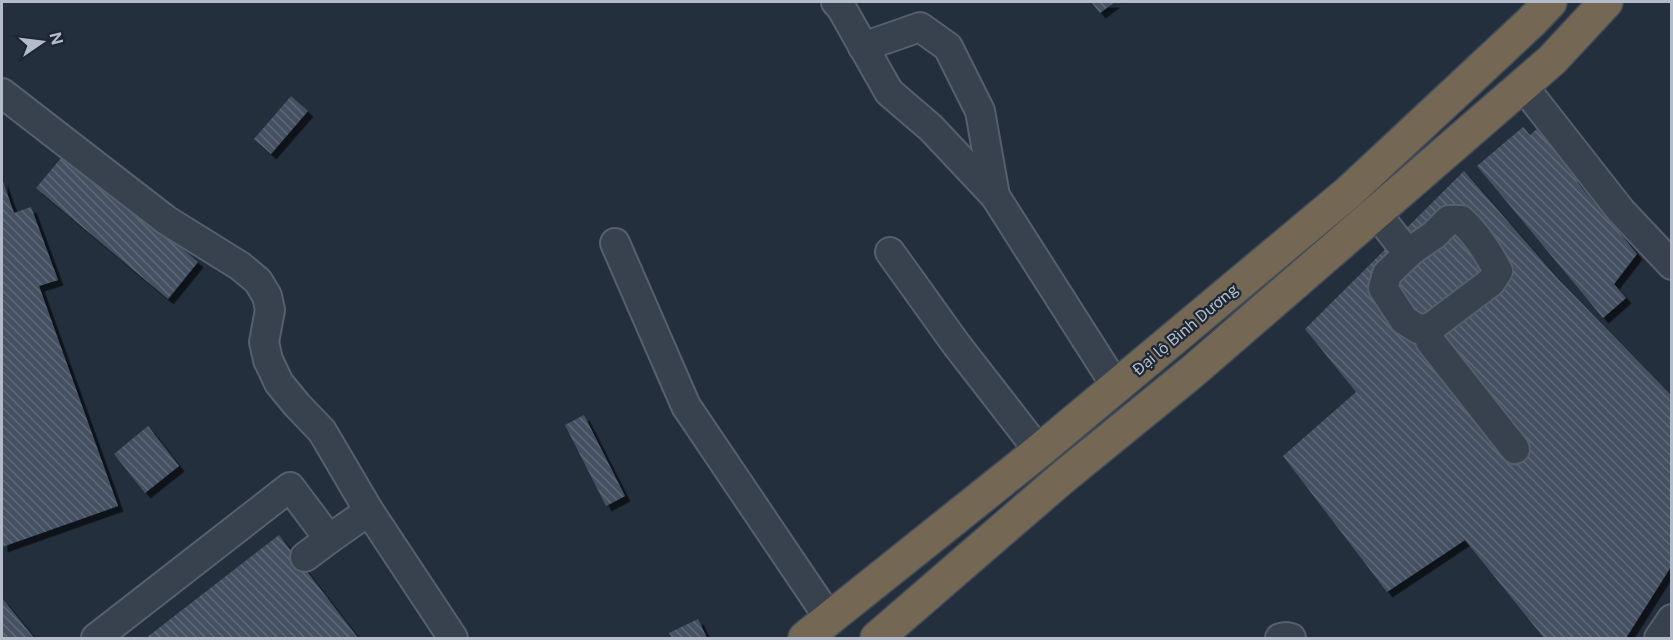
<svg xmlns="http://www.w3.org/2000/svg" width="1673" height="640" font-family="'Public Sans',sans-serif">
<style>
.building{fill:url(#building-back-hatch);filter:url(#shadow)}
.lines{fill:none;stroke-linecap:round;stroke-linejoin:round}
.minor-casing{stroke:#565f6c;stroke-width:32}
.highway-casing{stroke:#434c59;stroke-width:36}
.minor{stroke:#38414e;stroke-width:28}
.highway{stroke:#746855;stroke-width:33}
.labels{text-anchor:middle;stroke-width:4.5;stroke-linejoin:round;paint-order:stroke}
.street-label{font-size:16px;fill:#b4bcc9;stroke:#1d2633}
</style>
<defs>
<pattern id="building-back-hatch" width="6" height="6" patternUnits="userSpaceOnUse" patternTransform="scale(1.5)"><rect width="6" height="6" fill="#455162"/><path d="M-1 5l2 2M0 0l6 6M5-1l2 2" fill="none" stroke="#5d6877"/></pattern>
<filter id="shadow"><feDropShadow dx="5.5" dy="5.5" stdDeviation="0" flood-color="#0009"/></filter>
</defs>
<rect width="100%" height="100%" fill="#242f3e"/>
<g class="building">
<polygon points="1091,2 1115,2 1100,13"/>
<polygon points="291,96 308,111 271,154 254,139"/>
<polygon points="1545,122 1587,173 1577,182 1637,254 1614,284 1626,298 1603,318 1477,166 1523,127 1530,135"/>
<polygon points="67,151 198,262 168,299 36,188"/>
<polygon points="1464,171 1559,280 1672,396 1672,565 1626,638 1544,638 1465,540 1387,592 1283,456 1356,392 1305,329"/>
<polygon points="2,179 14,213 31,207 58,280 39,286 118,506 2,547"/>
<polygon points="584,415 625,496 606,506 565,425"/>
<polygon points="148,426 179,466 145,493 114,454"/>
<polygon points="279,535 358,638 146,638"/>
<polygon points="2,598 34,638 2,638"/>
<polygon points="698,619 707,638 672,638 669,633"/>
</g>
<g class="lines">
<g class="minor-casing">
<g id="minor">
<polyline points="836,2 842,9 889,92 931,128 995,196 1116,386"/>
<polyline points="863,47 920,27 948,47 980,111 995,196"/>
<polyline points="1523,86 1621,211 1672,265"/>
<polyline points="2,93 166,220 240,266 258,281 267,296 270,310 264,342 268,360 279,383 297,405 322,431 369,511 453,638"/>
<path d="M1376,213L1403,247L1412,250L1434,235L1449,220H1461C1477,234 1488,252 1498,271L1491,282L1430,328V341L1515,449"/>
<polyline points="615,243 686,406 829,618"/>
<polyline points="1412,250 1387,274 1383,288 1404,320 1418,329 1430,328"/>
<polyline points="890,252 956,344 1039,451"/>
<polyline points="305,557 329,539"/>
<polyline points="96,638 290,487 329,539 369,511"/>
<polyline points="1280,638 1286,637 1291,638"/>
<polyline points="1659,638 1672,619"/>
</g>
</g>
<g class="highway-casing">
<g id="highway">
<polyline points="805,638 1039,451 1350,191 1532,21 1550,2"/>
<polyline points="877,638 1062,478 1192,372 1552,60 1606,2"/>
</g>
</g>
<use href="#minor" class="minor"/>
<use href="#highway" class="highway"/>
</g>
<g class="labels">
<g class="street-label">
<text transform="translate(1185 329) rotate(-40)" y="6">Đại lộ Bình Dương</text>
</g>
</g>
<rect width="1673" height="640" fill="none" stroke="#b4bcc9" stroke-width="6"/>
<g transform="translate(42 42) rotate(76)" stroke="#1d2633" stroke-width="4.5" paint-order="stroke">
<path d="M0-4.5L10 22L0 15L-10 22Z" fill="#b4bcc9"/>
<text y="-9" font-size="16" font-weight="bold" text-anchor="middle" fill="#b4bcc9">N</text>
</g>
</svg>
